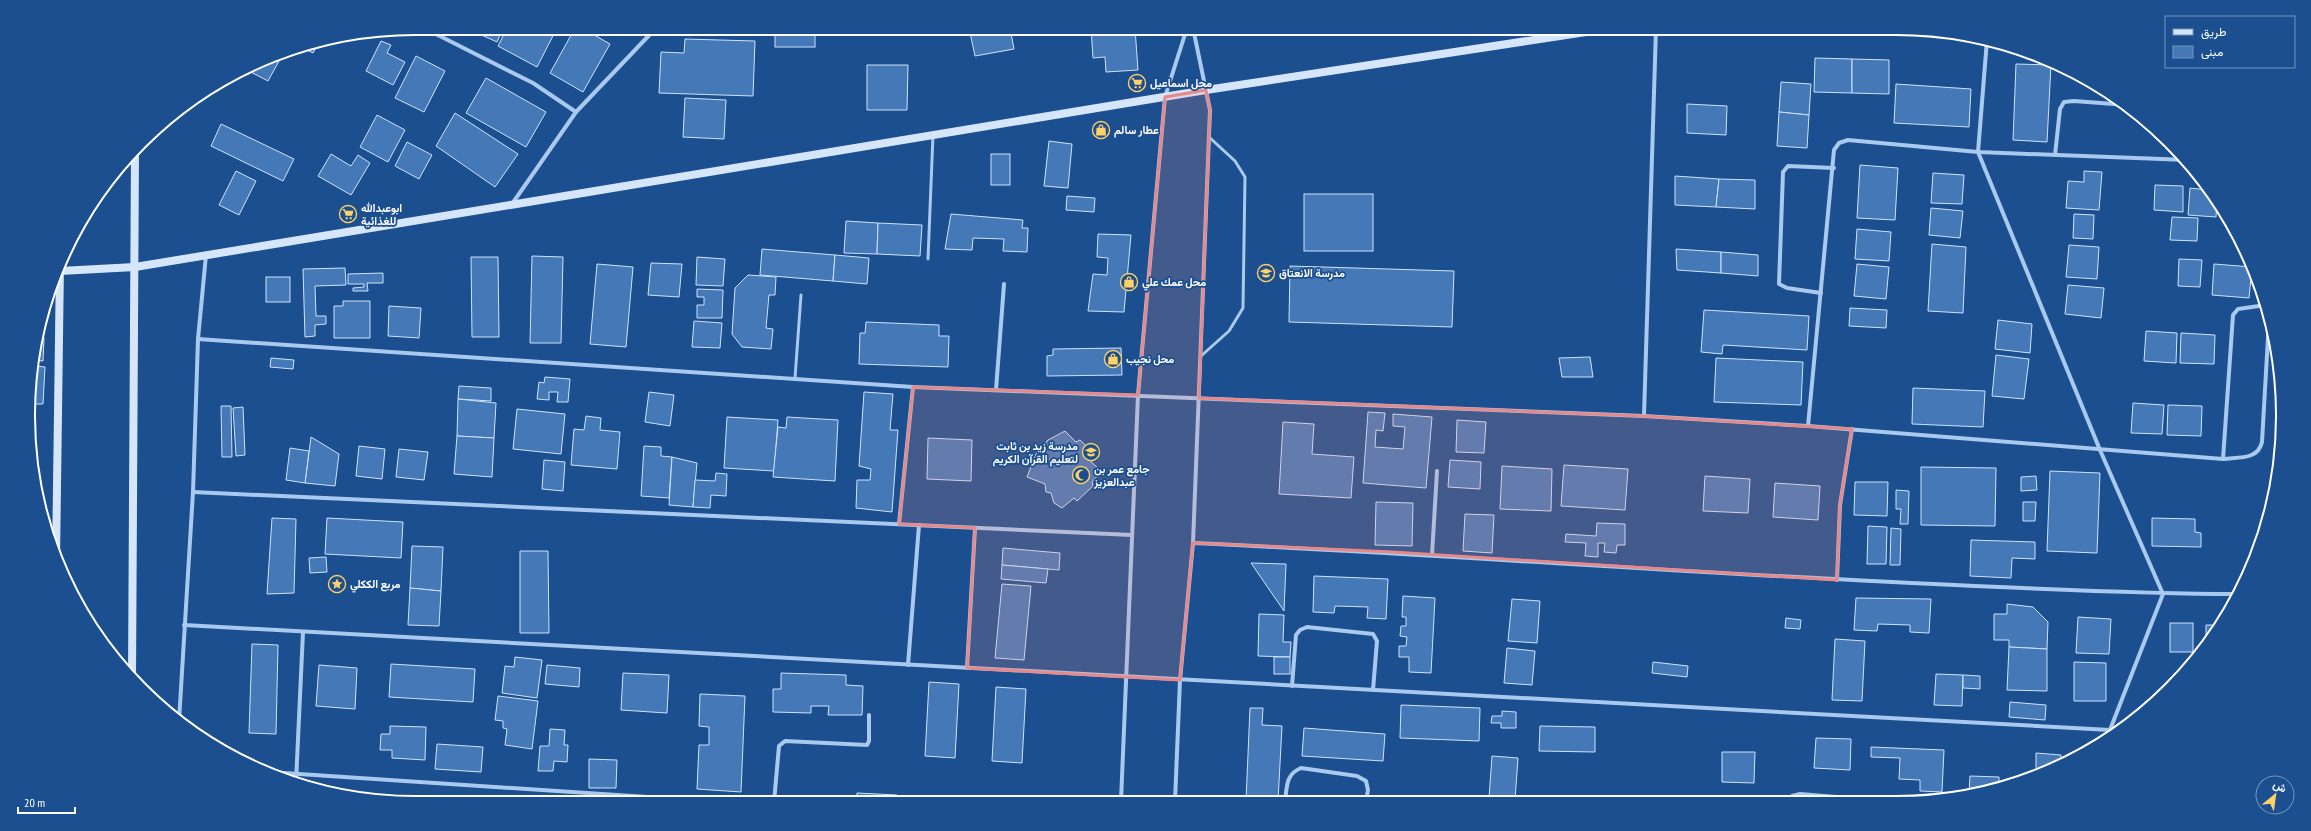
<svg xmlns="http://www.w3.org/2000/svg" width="2311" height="831" font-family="'PT Sans Narrow',Vazirmatn,sans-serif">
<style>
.building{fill:#4478b7;stroke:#cfe3fa}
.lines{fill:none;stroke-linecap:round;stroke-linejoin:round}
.lane{stroke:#a9c9ee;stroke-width:3}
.street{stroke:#a9c9ee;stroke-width:4}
.secondary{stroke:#d6e6fa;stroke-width:8}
.marked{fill:#e88989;fill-opacity:0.2;stroke:#e88989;stroke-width:3;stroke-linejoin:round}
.labels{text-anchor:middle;stroke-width:3.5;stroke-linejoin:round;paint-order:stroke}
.poi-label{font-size:11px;font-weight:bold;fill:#fff;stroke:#1b4f8f;text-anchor:start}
.rim{fill:none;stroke:#fff;stroke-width:2}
</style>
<rect width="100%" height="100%" fill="#1b4f8f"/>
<g class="building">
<polygon points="466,28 503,28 497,42"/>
<polygon points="507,28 557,28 537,67 498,46"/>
<polygon points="575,28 582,28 610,44 583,92 550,73"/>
<polygon points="598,28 610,28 608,33"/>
<rect x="775" y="28" width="40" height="19"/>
<polygon points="969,28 1010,28 1014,49 975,56"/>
<polygon points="1091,28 1135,28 1138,70 1106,72 1105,57 1093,58"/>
<polygon points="685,39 755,41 753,96 659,93 661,52 684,53"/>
<polygon points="381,41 391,45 387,53 405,62 393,85 366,71"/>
<polygon points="319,42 313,53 301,47"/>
<polygon points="284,52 268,81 245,69 267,57"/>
<polygon points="416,56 445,71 424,112 395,98"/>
<polygon points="1815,58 1852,59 1852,93 1814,92"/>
<polygon points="1852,59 1889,60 1889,94 1852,93"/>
<polygon points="2016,64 2051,65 2047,142 2013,140"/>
<polygon points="867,65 908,65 907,110 867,110"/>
<polygon points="486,78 546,112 526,147 466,113"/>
<polygon points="1781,82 1811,84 1809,115 1779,112"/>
<polygon points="1896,84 1971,89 1969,127 1894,123"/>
<polygon points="685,98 726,100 724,139 683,137"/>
<polygon points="1687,104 1727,106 1726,135 1687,133"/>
<polygon points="1779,112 1809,115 1807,148 1777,146"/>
<polygon points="455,113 518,154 495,187 436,146"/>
<polygon points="377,115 405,130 388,162 360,147"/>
<polygon points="221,124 294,159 283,181 211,146"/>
<polygon points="1049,141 1072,144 1068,188 1044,186"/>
<polygon points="407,142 432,155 419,179 395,166"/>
<polygon points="331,154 351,166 358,155 370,163 351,195 318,176"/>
<rect x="991" y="154" width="19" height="31"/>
<polygon points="1860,165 1898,168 1895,220 1857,218"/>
<polygon points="236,171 256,181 239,215 219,205"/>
<polygon points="2084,171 2102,172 2099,210 2066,208 2068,181 2084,182"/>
<polygon points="1933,173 1964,175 1962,204 1931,203"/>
<polygon points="1675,176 1719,179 1716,207 1675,205"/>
<polygon points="1719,179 1755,180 1755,209 1716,207"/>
<polygon points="2155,185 2183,186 2183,212 2154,210"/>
<polygon points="2190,188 2208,190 2217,202 2216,217 2188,215"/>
<rect x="1304" y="194" width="69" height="57"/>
<polygon points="1067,196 1095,198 1094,212 1066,210"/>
<polygon points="1931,208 1963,211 1960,238 1929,235"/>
<polygon points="951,214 1023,220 1022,228 1028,228 1027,252 1003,251 1004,239 973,238 972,250 945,249"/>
<polygon points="2074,214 2094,215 2093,239 2073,238"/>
<polygon points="2172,217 2198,218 2197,241 2170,240"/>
<polygon points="2230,220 2231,222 2234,227 2230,227"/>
<polygon points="846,221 878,223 877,254 844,253"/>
<polygon points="878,223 922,225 920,256 877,254"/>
<polygon points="1857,229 1891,232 1889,261 1855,259"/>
<polygon points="1098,234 1131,235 1124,312 1088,311 1093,274 1107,275 1108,258 1097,257"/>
<polygon points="1932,244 1966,247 1963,313 1928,311"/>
<polygon points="2069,245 2099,247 2097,279 2066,277"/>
<polygon points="762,249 835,255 833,281 760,275"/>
<polygon points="1676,249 1721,252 1721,273 1677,270"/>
<polygon points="1721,252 1758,255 1758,276 1721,273"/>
<polygon points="835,255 869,258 867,284 833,281"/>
<polygon points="532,256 563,257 561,343 530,343"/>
<polygon points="471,257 498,257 499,337 472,337"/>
<polygon points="697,257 725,259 723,286 696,285"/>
<polygon points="2179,259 2202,260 2200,287 2178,286"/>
<polygon points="651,263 682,264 679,297 648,295"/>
<polygon points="597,264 633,267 626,347 590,344"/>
<polygon points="1857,264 1889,267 1886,299 1854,296"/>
<polygon points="2214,264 2252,267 2249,298 2212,295"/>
<polygon points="1290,266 1454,271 1452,327 1289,322"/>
<polygon points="345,268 346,285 315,286 316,316 326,316 326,324 315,325 315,336 305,337 303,269"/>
<polygon points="383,273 383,283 367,283 368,291 353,291 353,288 364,287 364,284 348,284 348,274"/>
<polygon points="748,275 776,277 775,295 769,295 766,328 773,329 771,349 742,347 732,334 735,288"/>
<rect x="266" y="277" width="24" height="25"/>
<polygon points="2068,285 2104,288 2101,318 2065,314"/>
<polygon points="697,289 723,290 722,318 697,318 697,305 704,305 704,297 697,297"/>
<polygon points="343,301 370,301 370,338 334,338 334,306 343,306"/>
<polygon points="389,306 421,308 419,338 388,336"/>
<polygon points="1850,308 1887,310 1886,328 1849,326"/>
<polygon points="1704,310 1809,316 1807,350 1723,345 1722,354 1701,352"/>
<polygon points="1998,320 2032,324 2030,353 1995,349"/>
<polygon points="694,321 722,323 720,348 692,347"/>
<polygon points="866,322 939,325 939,336 949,336 948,367 859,364 860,333 865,333"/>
<polygon points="2146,331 2177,333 2176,363 2144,361"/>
<polygon points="2181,333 2215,335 2214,364 2180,363"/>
<polygon points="37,338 44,338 43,361 32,360"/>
<polygon points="1121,348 1122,375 1047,376 1047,356 1053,355 1053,349"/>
<polygon points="1996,355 2029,359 2024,399 1992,396"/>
<polygon points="1590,357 1593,377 1562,377 1559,358"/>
<polygon points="271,358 294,360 293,369 270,367"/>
<polygon points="1716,358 1803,362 1801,405 1714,402"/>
<polygon points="35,366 45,367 43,404 33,404"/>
<polygon points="545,377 570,379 568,402 557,402 558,392 549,392 549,400 537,399 539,382 544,383"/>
<polygon points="459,386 491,388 491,401 458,399"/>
<polygon points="1913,388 1985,391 1983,427 1912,424"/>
<polygon points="649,392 674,395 670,426 645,422"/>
<polygon points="864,392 893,394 890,430 898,430 892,512 856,508 857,480 870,480 871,469 859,466"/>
<polygon points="458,399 496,403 494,438 457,436"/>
<polygon points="2133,403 2164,405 2162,434 2131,433"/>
<polygon points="2168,405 2202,406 2201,436 2167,435"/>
<polygon points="221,406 231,406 232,457 222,457"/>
<polygon points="243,407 245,455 236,456 233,408"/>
<polygon points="517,409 565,414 561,454 513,449"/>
<polygon points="1368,412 1385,413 1383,431 1376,430 1375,447 1403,449 1405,427 1393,426 1393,414 1432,417 1426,488 1363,483"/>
<polygon points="586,416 601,418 600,430 620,432 617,469 571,465 574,429 584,430"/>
<polygon points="727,417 778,420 774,471 724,468"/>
<polygon points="787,417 838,420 835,481 773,477 778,427 786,428"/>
<polygon points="1457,420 1486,422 1484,453 1456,452"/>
<polygon points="1283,422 1314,424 1312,454 1354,457 1351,498 1279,494"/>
<polygon points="1065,431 1076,442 1080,440 1096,455 1091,462 1102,471 1092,482 1093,486 1077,501 1074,498 1062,508 1054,503 1051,493 1046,492 1045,484 1027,477 1036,454 1048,440"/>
<polygon points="457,436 494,438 492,477 454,474"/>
<polygon points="311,437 339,454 335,486 305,483"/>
<polygon points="928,438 972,440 971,481 927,479"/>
<polygon points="359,446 385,449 382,479 356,476"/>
<polygon points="644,446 661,447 661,456 672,457 669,498 641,496"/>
<polygon points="290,448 309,451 305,483 286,480"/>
<polygon points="399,449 428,452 424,480 396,477"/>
<polygon points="672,457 697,463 693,507 669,505"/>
<polygon points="544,460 565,462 563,491 542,489"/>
<polygon points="1450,460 1481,462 1480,489 1448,487"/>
<polygon points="1564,465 1628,469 1625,510 1561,506"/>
<polygon points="1502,466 1552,469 1551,511 1500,509"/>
<polygon points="1921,467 1996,468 1995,526 1921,525"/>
<polygon points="2050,471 2100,473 2097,553 2047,551"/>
<polygon points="716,473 727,474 726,496 711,495 710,508 693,507 695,480 715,481"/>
<polygon points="1705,476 1750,479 1748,513 1703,511"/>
<polygon points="2036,476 2037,490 2021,491 2021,477"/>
<polygon points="1855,482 1888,482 1887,516 1854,515"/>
<polygon points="1775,483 1820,486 1818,520 1773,517"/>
<polygon points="1896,490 1909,491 1908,524 1900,524 1901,509 1896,509"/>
<polygon points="1376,502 1413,503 1412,546 1375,545"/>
<polygon points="2023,502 2036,502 2035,521 2023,521"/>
<polygon points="1465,514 1494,515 1492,553 1463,551"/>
<polygon points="272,518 296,519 294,593 267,594"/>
<polygon points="327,518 403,522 401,558 325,554"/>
<polygon points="2152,518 2195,519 2195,532 2201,533 2201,547 2152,546"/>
<polygon points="1597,523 1625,524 1625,545 1617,545 1616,553 1604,552 1605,543 1598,543 1598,557 1585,556 1586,543 1565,542 1566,534 1596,536"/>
<polygon points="1868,526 1887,527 1886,564 1867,564"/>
<polygon points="1891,528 1901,529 1900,565 1890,565"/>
<polygon points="1971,540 2035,542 2035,559 2012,558 2011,578 1970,576"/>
<polygon points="412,546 443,547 441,591 410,588"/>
<polygon points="1003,548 1060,553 1059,570 1002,565"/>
<polygon points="520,551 548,551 549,633 520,633"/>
<polygon points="326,557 327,572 310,573 309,558"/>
<polygon points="1251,563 1286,564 1284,611"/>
<polygon points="1002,565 1048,569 1046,583 1001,579"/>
<polygon points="1314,576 1388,579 1386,619 1367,618 1368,607 1335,606 1334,613 1313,612"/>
<polygon points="1002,584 1031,586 1024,660 995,658"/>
<polygon points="410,588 441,591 439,626 408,625"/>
<polygon points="1403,596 1435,598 1431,673 1409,672 1409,657 1399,657 1399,646 1406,646 1407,637 1400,636 1401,626 1406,626 1406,617 1402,617"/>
<polygon points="1856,598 1931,599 1929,633 1910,632 1910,625 1878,624 1877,631 1854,630"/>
<polygon points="1512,599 1540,601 1537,643 1508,641"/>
<polygon points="2007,604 2033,607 2048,622 2047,649 2009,647 2009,640 1994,640 1994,614 2007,614"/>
<polygon points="1259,614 1284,615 1283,642 1291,642 1290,657 1258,656"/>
<polygon points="2078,617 2111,619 2109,654 2076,653"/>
<polygon points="1786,618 1801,620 1800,629 1785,628"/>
<rect x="2170" y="623" width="23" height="29"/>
<polygon points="2206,625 2218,625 2206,640"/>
<polygon points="1835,639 1865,641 1862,701 1832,700"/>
<polygon points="252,644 278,645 276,734 249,733"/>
<polygon points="2009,647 2047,649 2047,691 2007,690"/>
<polygon points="1507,648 1535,651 1532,685 1504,683"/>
<polygon points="515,657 542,660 537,698 502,693 505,666 514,667"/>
<rect x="1274" y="657" width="16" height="17"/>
<polygon points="1653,662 1688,666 1687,677 1652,673"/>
<polygon points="2074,662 2106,663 2106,701 2074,701"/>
<polygon points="391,664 475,669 473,702 389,697"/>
<polygon points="319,665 357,668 355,709 316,706"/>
<polygon points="547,665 580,668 579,687 545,684"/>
<polygon points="623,673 669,675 667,713 621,710"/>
<polygon points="781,673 846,675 846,685 863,686 862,715 828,715 829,706 811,706 811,713 773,712 773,689 781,689"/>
<polygon points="1936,674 1963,675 1962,706 1934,705"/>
<polygon points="1963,675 1980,676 1980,689 1963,688"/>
<polygon points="929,682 959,684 955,758 925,756"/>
<polygon points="996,687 1026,689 1022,763 992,761"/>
<polygon points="700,694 745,696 741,792 697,789 699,745 709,745 709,727 699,726"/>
<polygon points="498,696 538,701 532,749 505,745 507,729 503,728 503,721 495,720"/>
<polygon points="2010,702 2046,705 2045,720 2009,717"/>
<polygon points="1401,705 1480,708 1479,741 1400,738"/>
<polygon points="1250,708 1263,708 1262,725 1282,726 1278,801 1246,801"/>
<polygon points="1502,711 1516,712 1516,728 1501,728 1501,723 1491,723 1492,716 1502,716"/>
<polygon points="390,726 426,727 425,760 392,758 392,750 380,750 381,734 390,734"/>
<polygon points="1540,726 1595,727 1595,752 1539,751"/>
<polygon points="1304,728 1385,734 1383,761 1302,756"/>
<polygon points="550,729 565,730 564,745 568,745 567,762 554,761 553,771 538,771 540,746 549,746"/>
<polygon points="1816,738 1851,739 1850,770 1814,768"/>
<polygon points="437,744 483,747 481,772 435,769"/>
<polygon points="1871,747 1944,750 1942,792 1920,791 1920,780 1899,779 1900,758 1871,757"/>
<polygon points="1722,752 1755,752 1754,783 1722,782"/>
<polygon points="2036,753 2061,755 2061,765 2036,773"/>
<polygon points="1492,756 1518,758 1515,800 1489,798"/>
<polygon points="589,759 617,760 616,788 589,788"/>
<polygon points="1970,776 1999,777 1999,784 1969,793"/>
<polygon points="857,793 897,795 896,802 856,802"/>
<polygon points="1384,797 1462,800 1462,801 1384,801"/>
</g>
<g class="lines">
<g class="lane">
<polyline points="928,259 933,135"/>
<polyline points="1201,356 1229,331 1243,308 1245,177 1235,161 1209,137"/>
<polyline points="795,378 801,295"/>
</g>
<g class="street">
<polyline points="424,28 533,83 576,112"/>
<polyline points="1987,40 1978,152 2100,450 2163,594 2108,735"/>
<polyline points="2055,155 2060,109 2064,102 2074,101 2127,105"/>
<polyline points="512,204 576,112 656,28"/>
<polyline points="1821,293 1787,288 1779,284 1783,172 1788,166 1834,168"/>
<path d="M198,339L913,387L1644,416L1808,426L2223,459C2239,457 2258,460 2262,442L2269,320"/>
<polyline points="996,390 1004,284"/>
<polyline points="1644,416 1656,28"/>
<polyline points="1808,426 1834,150 1839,143 1848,140 1978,152 2187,160"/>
<polyline points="2223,459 2233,315 2238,309 2266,305"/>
<polyline points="193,492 1132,535"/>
<polyline points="899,524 913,387"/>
<path d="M1193,543C1454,555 1714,575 1975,586C2062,590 2150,594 2237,594"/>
<polyline points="1432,555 1437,471"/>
<polyline points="1837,580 1840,505 1852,429"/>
<polyline points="184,625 2110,730"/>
<polyline points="908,665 919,525"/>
<polyline points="967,668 975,528"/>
<polyline points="1292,686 1296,635 1300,630 1307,627 1373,634 1377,641 1373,690"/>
<polyline points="179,721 193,492 198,339 206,255"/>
<polyline points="269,772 723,802"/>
<polyline points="296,782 303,632"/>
<polyline points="1791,800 1792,796 1800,794 1872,800"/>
<polyline points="1121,801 1138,395 1165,97 1187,28"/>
<polyline points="1175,801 1180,680 1193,543 1210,110 1193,28"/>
<path d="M1285,801C1287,786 1286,774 1301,768L1357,776L1366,781L1368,790L1366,801"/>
<polyline points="774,802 779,746 785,741 867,745 869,741 869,715"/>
</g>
<g class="secondary">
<polyline points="60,271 135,267 1206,90 1586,32 1621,28"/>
<polyline points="56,560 60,264"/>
<polyline points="132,678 135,151"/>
</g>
</g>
<path class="marked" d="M1206,90L1210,110L1199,398L1644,416L1852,429L1840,505L1837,580L1392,552L1193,543L1180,680L967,668L975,528L899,524L913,387L1138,395L1165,97Z"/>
<defs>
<g id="supermarket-ring" transform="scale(0.9)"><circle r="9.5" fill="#1b4f8f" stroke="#ffd166" stroke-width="1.5"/><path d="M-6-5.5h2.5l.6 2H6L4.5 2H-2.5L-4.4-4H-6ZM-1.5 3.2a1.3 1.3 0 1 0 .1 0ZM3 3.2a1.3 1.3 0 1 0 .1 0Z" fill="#ffd166"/></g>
<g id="shop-ring" transform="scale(0.9)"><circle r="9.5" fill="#1b4f8f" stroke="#ffd166" stroke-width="1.5"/><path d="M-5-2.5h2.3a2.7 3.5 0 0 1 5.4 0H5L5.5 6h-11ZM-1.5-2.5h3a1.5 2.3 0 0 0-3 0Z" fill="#ffd166"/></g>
<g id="school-ring" transform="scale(0.9)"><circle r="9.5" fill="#1b4f8f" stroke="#ffd166" stroke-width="1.5"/><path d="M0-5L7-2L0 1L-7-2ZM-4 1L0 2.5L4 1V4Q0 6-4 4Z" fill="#ffd166"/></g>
<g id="mosque-ring" transform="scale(0.9)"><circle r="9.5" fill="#1b4f8f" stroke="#ffd166" stroke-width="1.5"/><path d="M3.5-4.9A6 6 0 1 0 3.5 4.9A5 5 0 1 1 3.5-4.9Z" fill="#ffd166"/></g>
<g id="sight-ring" transform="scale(0.9)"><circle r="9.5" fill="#1b4f8f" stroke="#ffd166" stroke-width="1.5"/><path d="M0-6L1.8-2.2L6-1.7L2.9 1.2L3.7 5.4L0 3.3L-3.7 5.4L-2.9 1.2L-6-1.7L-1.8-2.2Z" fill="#ffd166"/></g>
</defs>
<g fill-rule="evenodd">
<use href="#supermarket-ring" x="1137" y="83"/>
<use href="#shop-ring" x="1101" y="130"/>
<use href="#supermarket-ring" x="348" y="214"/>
<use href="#school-ring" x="1266" y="273"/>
<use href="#shop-ring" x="1129" y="282"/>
<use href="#shop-ring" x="1113" y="359"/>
<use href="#school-ring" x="1091" y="452"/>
<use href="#mosque-ring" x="1081" y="475"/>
<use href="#sight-ring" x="337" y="584"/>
</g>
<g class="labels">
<g class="poi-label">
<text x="1150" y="87">محل اسماعيل</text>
<text x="1114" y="134">عطار سالم</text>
<text x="361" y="212">ابوعبدالله<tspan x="361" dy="13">للغذائية</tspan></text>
<text x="1279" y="277">مدرسة الانعتاق</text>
<text x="1142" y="286">محل عمك علي</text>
<text x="1126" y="363">محل نجيب</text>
<text x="1078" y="450" text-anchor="end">مدرسة زيد بن ثابت<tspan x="1078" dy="13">لتعليم القرآن الكريم</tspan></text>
<text x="1094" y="473">جامع عمر بن<tspan x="1094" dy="13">عبدالعزيز</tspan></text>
<text x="350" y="588">مربع الككلي</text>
</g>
</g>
<path d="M0 0H2311V831H0ZM415 35H1896A380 380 0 0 1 2276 415V416A380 380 0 0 1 1896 796H415A380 380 0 0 1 35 416V415A380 380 0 0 1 415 35Z" fill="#1b4f8f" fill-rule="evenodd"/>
<path class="rim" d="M415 35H1896A380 380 0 0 1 2276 415V416A380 380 0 0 1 1896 796H415A380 380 0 0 1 35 416V415A380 380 0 0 1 415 35Z"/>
<rect x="2165" y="16" width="130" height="52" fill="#1b4f8f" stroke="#7695bc"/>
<rect x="2173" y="29" width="20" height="6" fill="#d6e6fa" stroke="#7695bc"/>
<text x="2201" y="36" font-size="12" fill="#ffffff">طريق</text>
<rect x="2173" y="46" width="20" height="12" fill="#4478b7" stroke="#7695bc"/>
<text x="2201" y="56" font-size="12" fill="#ffffff">مبنى</text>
<g transform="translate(2275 795) rotate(29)"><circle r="19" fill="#1b4f8f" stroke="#7695bc"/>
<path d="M0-3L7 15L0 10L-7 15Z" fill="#ffd166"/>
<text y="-6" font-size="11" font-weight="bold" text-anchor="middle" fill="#ffffff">ش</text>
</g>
<path d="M18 807v6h57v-6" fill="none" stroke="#ffffff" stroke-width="2"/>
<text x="24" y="807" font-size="12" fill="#ffffff" stroke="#1b4f8f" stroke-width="3" paint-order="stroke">20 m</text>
</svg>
